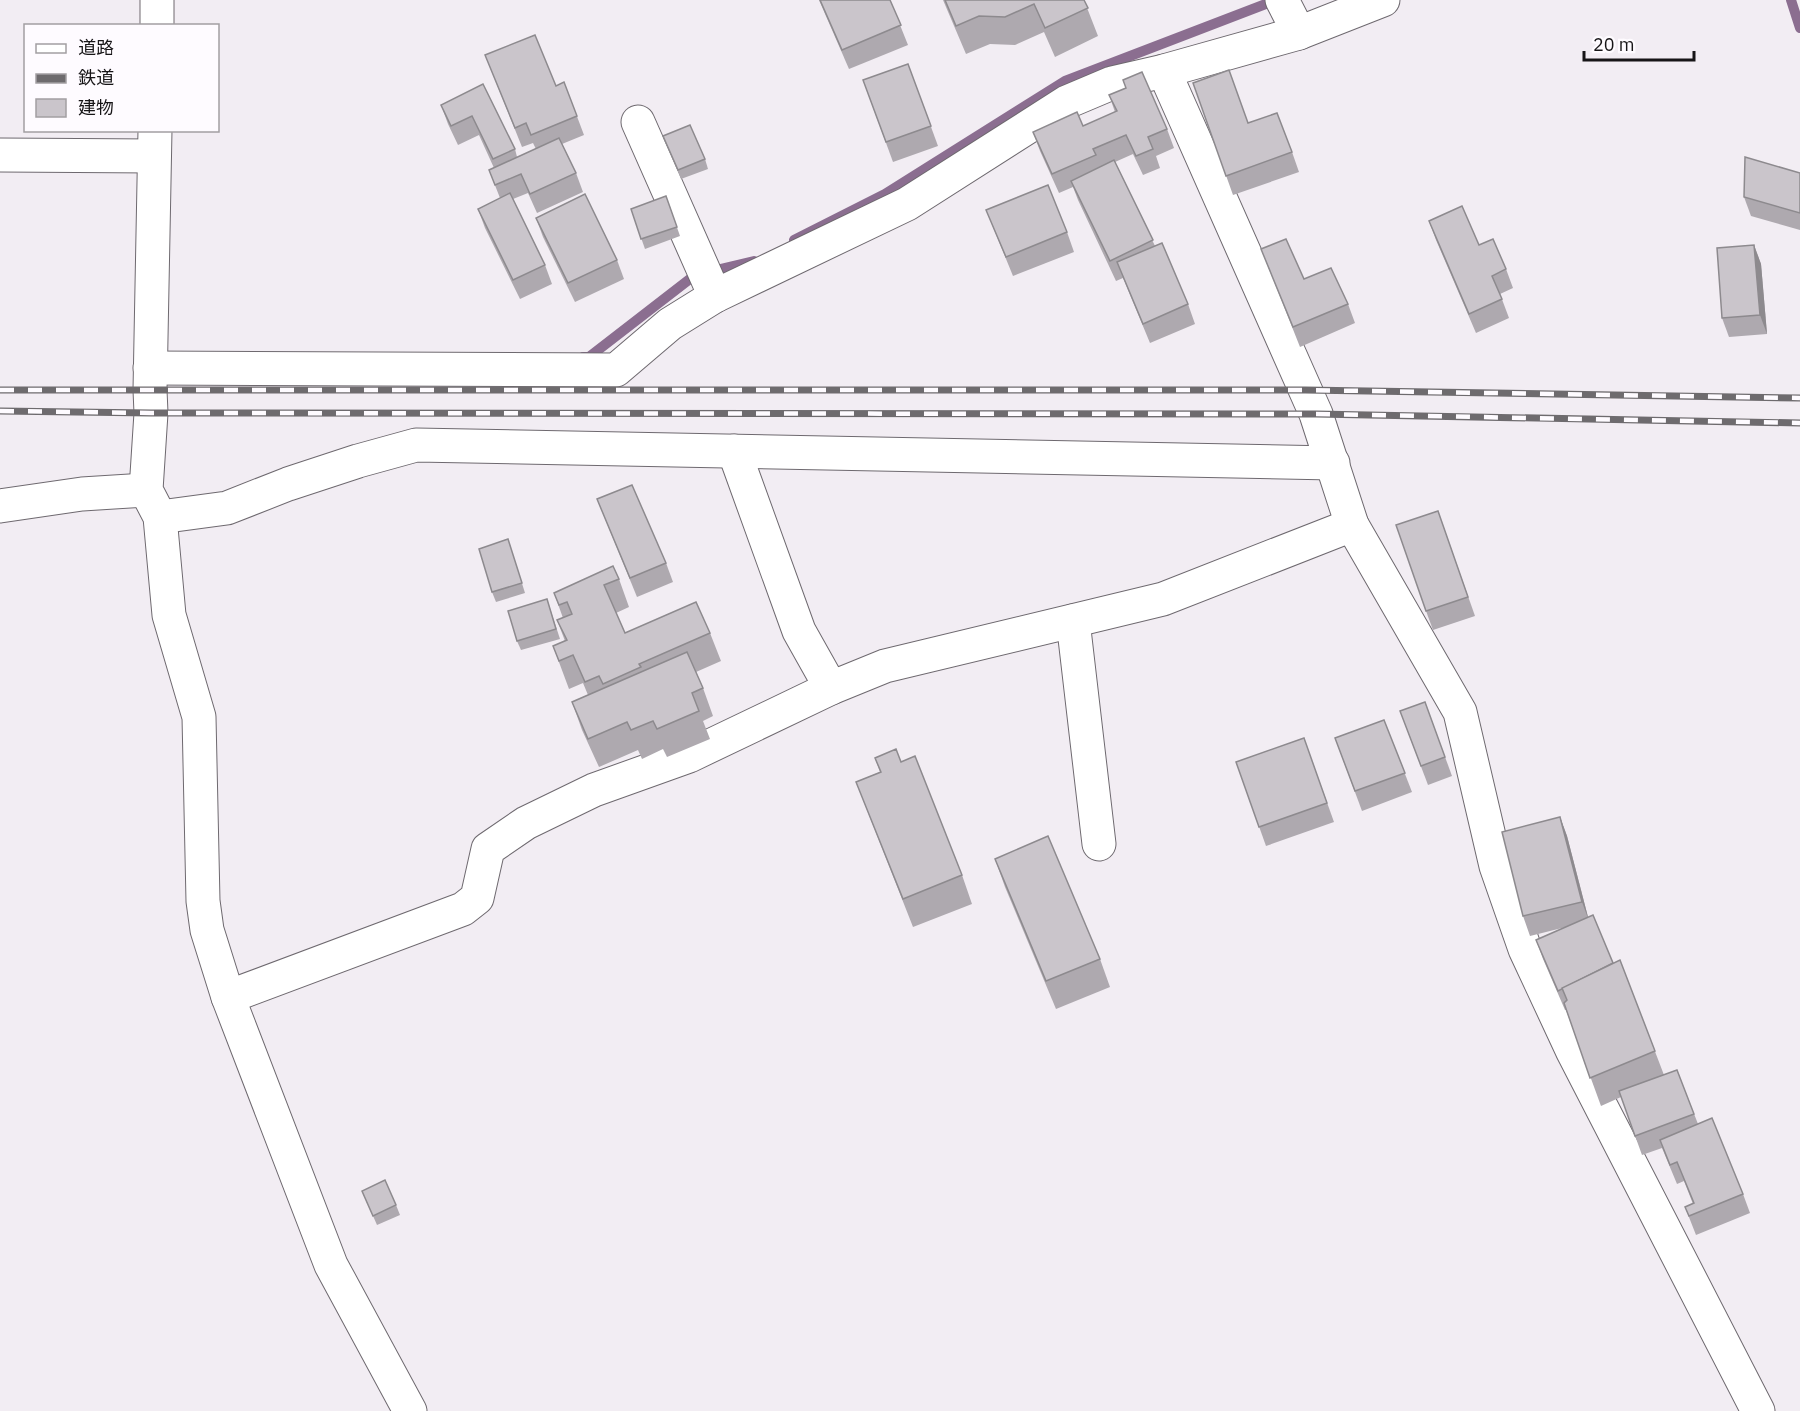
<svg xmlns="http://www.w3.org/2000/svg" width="1800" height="1411" font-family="'IBM Plex Sans','Noto Sans JP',sans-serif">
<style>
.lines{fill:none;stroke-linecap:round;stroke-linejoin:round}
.stream{stroke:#8b6e90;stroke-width:10}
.street-casing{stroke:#6e696f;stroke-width:35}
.street{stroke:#fff;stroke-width:33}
.rail-casing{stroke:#6e6b6e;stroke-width:7}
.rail{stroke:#fefbff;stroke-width:4.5;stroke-dasharray:14;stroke-linecap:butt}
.wall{fill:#aea9af}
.shaded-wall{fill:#8d8a8e}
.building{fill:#cac5cb;stroke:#8d8a8e;stroke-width:1.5}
</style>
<rect width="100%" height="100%" fill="#f2edf3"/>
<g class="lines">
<g class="stream">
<polyline points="1791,0 1800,28"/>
<polyline points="794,240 885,194 1065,81 1276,0"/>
<polyline points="583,357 589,357 695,275 754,261"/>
</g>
<g class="street-casing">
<g id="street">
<polyline points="1282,0 1299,33"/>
<polyline points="157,26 157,0"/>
<polyline points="1164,71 1316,414 1352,525 1460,712 1496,866 1525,949 1573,1052 1758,1411"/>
<polyline points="638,122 715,296"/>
<polyline points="155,130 150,390 151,413 146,490 160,517 169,615 199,717 203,901 207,930 228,997 331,1265 410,1411"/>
<polyline points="0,155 154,156"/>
<polyline points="150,368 616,370 670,324 715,296 907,204 1067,102 1112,83 1164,71 1299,33 1383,0"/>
<polyline points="734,451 799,631 831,688 885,666 1163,599 1352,525"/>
<polyline points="0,506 82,494 146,490"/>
<polyline points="160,517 227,508 288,484 358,461 416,445 1333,463"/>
<polyline points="1073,621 1099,844"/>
<polyline points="228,997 463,909 477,898 488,849 526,823 594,790 689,756 831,688"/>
</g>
</g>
<use href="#street" class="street"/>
<g class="rail-casing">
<g id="rail">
<polyline points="0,390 1305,390 1800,398"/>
<polyline points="0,411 151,413 1316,414 1800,423"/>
</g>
</g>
<use href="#rail" class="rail"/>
</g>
<g class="wall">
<polygon points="819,0 890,0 908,45 849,69"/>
<polygon points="943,0 1084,0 1098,36 1055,57 1044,32 1015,45 990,44 966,54"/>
<polygon points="485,55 556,86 564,82 584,135 562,144 576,173 583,192 537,213 528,193 513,199 545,265 552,284 520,299 485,228 478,209 500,198 489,170 494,168 479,135 458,145 448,124 441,105 483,84 515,149 517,157 536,149 533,143 522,147"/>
<polygon points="908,64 938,146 893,162 863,80"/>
<polygon points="1193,83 1248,123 1292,152 1299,172 1233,195"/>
<polygon points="1109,95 1167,129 1174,148 1156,156 1160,168 1143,175 1133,154 1115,162 1155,246 1188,304 1195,324 1150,343 1123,278 1116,281 1078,200 1073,187 1059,193 1040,151 1033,132 1083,126 1115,112"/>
<polygon points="663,136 705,159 708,169 681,179"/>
<polygon points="1800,173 1800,230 1751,216 1744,197"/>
<polygon points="666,196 680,236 645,249 631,209"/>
<polygon points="986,210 1067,232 1074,252 1013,276"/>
<polygon points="536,218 617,260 624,279 575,302 543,237"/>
<polygon points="1429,221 1479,245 1506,269 1513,288 1500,294 1509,318 1476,333 1436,240"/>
<polygon points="1754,245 1761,264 1767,334 1729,337 1722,318"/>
<polygon points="1261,249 1304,279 1348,304 1355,323 1300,347"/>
<polygon points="597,499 666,563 673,582 637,597"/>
<polygon points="1438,511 1475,616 1433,630 1426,611"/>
<polygon points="508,539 525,593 496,602 492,592"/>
<polygon points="619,579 629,607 616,613 625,633 710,633 721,661 696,672 703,688 713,716 703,721 710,739 667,757 663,749 642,759 638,750 599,767 582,730 572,702 588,695 583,683 569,689 553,646 565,641 557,620 563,618 554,593"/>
<polygon points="547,599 560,639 521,650 517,641"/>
<polygon points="1425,702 1452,776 1428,785 1400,711"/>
<polygon points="1384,720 1412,792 1362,811 1335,738"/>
<polygon points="1304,738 1334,822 1266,846 1236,762"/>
<polygon points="875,758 901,762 962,875 972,904 913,927 856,782 880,772"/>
<polygon points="1560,817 1567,836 1588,917 1613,963 1620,960 1664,1075 1677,1070 1698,1124 1743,1194 1750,1213 1696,1235 1685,1207 1693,1204 1684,1181 1677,1184 1662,1148 1642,1155 1621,1097 1601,1106 1566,1010 1565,1010 1543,959 1536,940 1566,927 1530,936 1523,916"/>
<polygon points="995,859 1100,959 1110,987 1056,1009 1005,887"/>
<polygon points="362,1191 396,1205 400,1215 377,1225"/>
</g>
<g class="shaded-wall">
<polygon points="1754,245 1761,264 1767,334 1760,315"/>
<polygon points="1560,817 1567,836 1589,921 1582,902"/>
</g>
<g class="building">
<polygon points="820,0 890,0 901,25 842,50"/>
<polygon points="945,0 1084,0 1088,8 1045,28 1034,4 1005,17 979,16 956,26"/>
<polygon points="535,35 556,86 564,82 577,116 531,135 526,123 515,128 485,55"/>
<polygon points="908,64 931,126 886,142 863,80"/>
<polygon points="1229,70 1248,123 1277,113 1292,152 1226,176 1193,83"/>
<polygon points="1142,72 1167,129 1148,137 1153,149 1136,156 1126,135 1093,149 1096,155 1052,174 1033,132 1077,112 1083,126 1117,111 1109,95 1126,88 1123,80"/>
<polygon points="483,84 515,149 493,159 472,116 451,126 441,105"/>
<polygon points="690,125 705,159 678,170 663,136"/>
<polygon points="559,138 576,173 530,194 521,174 495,185 489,170"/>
<polygon points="1745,157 1800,173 1800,213 1744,197"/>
<polygon points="1114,160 1153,240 1110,261 1071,181"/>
<polygon points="1048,185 1067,232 1006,257 986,210"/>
<polygon points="510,193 545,265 513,280 478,209"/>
<polygon points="585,194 617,260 568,283 536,218"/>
<polygon points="666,196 677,227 641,239 631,209"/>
<polygon points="1462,206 1479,245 1493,239 1506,269 1492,276 1502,299 1469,314 1429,221"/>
<polygon points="1286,239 1304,279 1331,268 1348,304 1293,327 1261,249"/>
<polygon points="1162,243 1188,304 1143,324 1117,262"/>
<polygon points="1754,245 1760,315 1722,318 1717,248"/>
<polygon points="632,485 666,563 630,578 597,499"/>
<polygon points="1438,511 1468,597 1426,611 1396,525"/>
<polygon points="508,539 522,583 492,592 479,549"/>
<polygon points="613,566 619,579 604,585 625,633 696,602 710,633 639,664 641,667 603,684 599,676 585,682 573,655 559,661 553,646 567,640 557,620 572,614 567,602 559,605 554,593"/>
<polygon points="547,599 556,629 517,641 508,611"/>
<polygon points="687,652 703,688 692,693 699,711 657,729 653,721 631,730 627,722 588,739 572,702"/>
<polygon points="1425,702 1445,757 1421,766 1400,711"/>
<polygon points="1384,720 1405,773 1355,791 1335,738"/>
<polygon points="1304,738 1327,803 1259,827 1236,762"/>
<polygon points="896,749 901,762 915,756 962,875 903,899 856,782 881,772 875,758"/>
<polygon points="1560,817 1582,902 1523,916 1502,832"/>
<polygon points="1048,836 1100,959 1046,981 995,859"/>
<polygon points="1593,915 1613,963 1558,991 1536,940"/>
<polygon points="1620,960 1655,1051 1590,1078 1564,1003 1567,1000 1562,988"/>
<polygon points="1677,1070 1694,1114 1635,1136 1619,1091"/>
<polygon points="1712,1118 1743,1194 1689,1216 1685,1207 1694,1203 1677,1162 1670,1165 1660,1140"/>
<polygon points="385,1180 396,1205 373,1216 362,1191"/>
</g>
<rect x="24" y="24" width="195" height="108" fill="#fefbff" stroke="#a29fa2" stroke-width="1.5"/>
<rect x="36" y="44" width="30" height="9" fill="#ffffff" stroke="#a29fa2" stroke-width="1.5"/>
<text x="78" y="54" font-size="18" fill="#171517">道路</text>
<rect x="36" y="74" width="30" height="9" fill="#6e6b6e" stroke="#a29fa2" stroke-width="1.5"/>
<text x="78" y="84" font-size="18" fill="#171517">鉄道</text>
<rect x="36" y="99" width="30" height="18" fill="#cac5cb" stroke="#a29fa2" stroke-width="1.5"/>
<text x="78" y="114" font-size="18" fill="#171517">建物</text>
<path d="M1584 51v9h110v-9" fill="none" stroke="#171517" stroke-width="3"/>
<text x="1593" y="51" font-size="18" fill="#171517" stroke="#fefbff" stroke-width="4.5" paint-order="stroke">20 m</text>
</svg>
